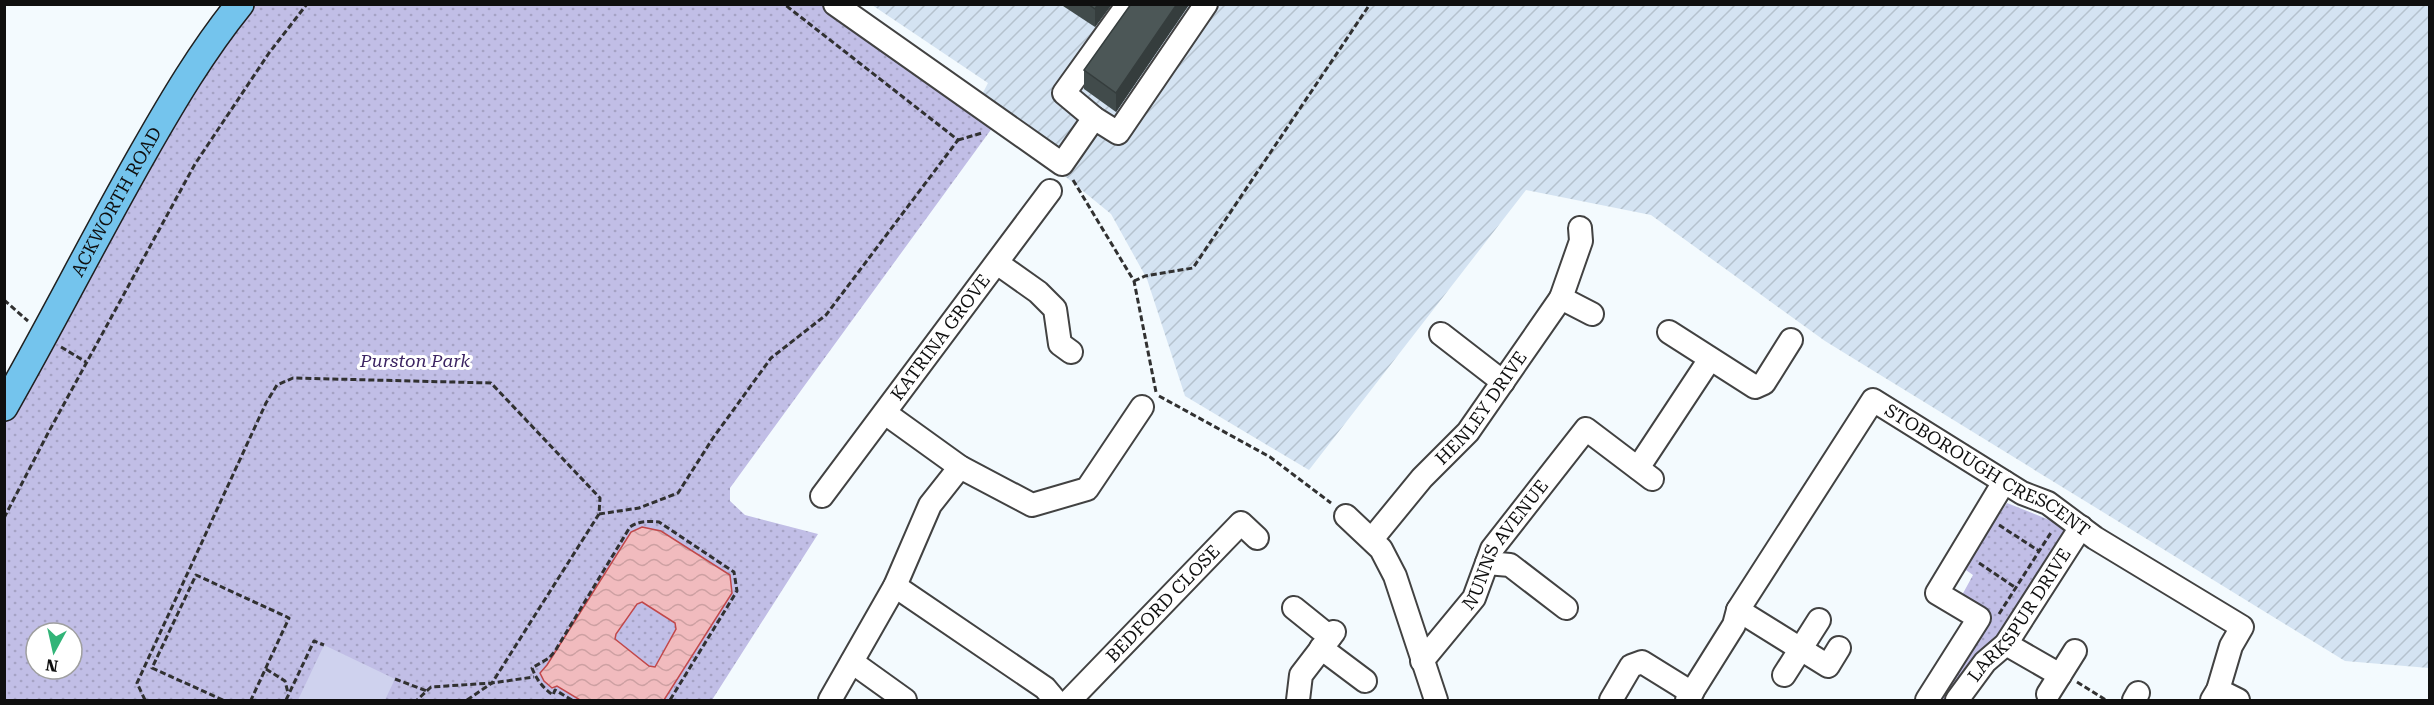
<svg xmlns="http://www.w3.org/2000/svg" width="2434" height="705" font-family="'Roboto Serif',serif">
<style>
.farmland{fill:url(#farmland-furrows)}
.park{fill:url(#park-dots);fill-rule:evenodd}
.pitch{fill:#cfd2ee}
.water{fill:url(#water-waves);stroke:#c2484a;stroke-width:1.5;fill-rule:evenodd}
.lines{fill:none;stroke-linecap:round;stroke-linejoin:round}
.minor-casing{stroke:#424242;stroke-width:26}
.major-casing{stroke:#202020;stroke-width:30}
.path{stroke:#313131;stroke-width:3;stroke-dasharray:6 3;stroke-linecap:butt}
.minor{stroke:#fff;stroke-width:22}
.major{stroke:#74c4ed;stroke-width:27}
.wall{fill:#414b4b}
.shaded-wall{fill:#353d3d}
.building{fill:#4c5757;stroke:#353d3d;stroke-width:1.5}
.labels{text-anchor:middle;stroke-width:6;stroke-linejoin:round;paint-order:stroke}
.street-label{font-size:18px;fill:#0f0f0f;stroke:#fff}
.park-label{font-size:18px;font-style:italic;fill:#3c2462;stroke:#fff}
</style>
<defs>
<pattern id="farmland-furrows" width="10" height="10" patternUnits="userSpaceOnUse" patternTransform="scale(1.5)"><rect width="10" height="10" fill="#d4e3f2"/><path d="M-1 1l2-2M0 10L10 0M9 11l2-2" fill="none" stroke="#b5c2ce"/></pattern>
<pattern id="park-dots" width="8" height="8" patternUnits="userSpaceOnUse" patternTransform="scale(1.5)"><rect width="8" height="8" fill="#c1bee6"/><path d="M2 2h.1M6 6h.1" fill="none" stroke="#a5a2c4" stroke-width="1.8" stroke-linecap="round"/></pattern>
<pattern id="water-waves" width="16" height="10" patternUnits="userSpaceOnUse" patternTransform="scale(1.5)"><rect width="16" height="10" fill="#f1bbbe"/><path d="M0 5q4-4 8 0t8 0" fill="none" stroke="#cda0a2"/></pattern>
</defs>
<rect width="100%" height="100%" fill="#f3fafe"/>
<polygon class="farmland" points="872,5 2429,5 2429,668 2345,661 1825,341 1651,215 1526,190 1309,470 1185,396 1147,279 1111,214 977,104 988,83"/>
<g class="park">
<path d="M240,5H835L998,120L730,488V501L745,515L818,534L712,700H5V407ZM36,633H72V669H36Z"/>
<polygon points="2007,503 2065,526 2065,539 2012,626 1951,700 1932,700 1986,614 1961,597 1973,575 1963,568"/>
</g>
<polygon class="pitch" points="324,645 395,679 385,700 298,700"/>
<path class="water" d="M642,527L661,531L730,575L732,593L664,700H580L557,686L552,688L544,681L540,673L547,665L631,532ZM642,602L675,623L676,629L655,667L649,666L615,639L616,634L637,604Z"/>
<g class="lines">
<g class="minor-casing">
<g id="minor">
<polyline points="835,4 1062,164 1094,118"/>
<polyline points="1128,4 1064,93 1094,118 1118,133 1206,4"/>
<polyline points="997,263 1038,292 1055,309 1060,344 1071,352"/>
<polyline points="1561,298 1581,241 1580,228"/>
<polyline points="1669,332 1755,387 1764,383 1791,340"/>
<polyline points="1441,334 1503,382"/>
<polyline points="885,413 960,467 1032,505 1087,489 1142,407"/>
<polyline points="1638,468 1710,359"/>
<path id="s1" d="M822,496L1050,191"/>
<polyline points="1346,516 1381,549 1395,576 1436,700"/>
<path id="s2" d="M1372,539L1422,478L1468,432L1561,298L1592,314"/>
<polyline points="1487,563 1510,565 1566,608"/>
<polyline points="895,586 1045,688 1055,700"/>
<polyline points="1294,608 1330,637"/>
<polyline points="1738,610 1828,666 1839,648"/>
<polyline points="2006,644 2060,675"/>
<polyline points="1321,648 1365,681"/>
<path id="s3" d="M1422,661L1474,598L1492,549L1586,429L1652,479"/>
<polyline points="852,662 905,700"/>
<polyline points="1784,675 1819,620"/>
<polyline points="2218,690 2238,700"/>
<polyline points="2048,694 2075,651"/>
<polyline points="830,700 895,586 930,505 960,467"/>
<path id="s4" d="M1070,700L1241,523L1257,538"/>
<polyline points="1298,700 1301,675 1334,632"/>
<polyline points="1611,700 1631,666 1642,662 1692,693"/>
<path id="s5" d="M1687,700L1734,625L1738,610L1873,400L2022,493L2048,503L2095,538L2242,627L2231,646L2218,690L2212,700"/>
<polyline points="1927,700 1979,618 1937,593 2004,482"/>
<path id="s6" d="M1957,700L1985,662L2006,644L2081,527"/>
<polyline points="2134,700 2138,693"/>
</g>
</g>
<g class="major-casing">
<g id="major">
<path id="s7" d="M4,407C52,323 95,237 143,153C172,102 202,51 240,4"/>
</g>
</g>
<g class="path">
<polyline points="958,140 982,133"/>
<polyline points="1073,180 1134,281 1156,392"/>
<polyline points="1134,281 1145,276 1193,268 1370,4"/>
<polyline points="4,300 28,321"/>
<polyline points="61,347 86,362"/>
<polyline points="1159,396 1270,457 1331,503"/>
<polyline points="599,514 639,508 678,493 713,438 771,358 826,315 958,140 784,4"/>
<polyline points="4,518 47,435 195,164 269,53 307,4"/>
<polyline points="1999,525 2039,551"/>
<polyline points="1979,563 2016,588"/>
<polyline points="1999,614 2052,531"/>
<polyline points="266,669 285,681 288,693"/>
<polyline points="395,679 427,691"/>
<polyline points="2077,682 2106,700"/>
<polyline points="145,700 137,683 266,403 277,385 293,378 491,383 600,498 599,514 492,683 431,687 417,700"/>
<polyline points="223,700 152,668 196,575 289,618 251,700"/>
<polyline points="286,700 314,641 324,645"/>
<polyline points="467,700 492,683 534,677"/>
<path d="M572,700L555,690L553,695C543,688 536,679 532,668L549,658L555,651L630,527C639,521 647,521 659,522L734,572L737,591L670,700"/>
</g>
<use href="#minor" class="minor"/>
<use href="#major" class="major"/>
</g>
<g class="wall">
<polygon points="1060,4 1112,4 1095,27"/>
<polygon points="1189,4 1116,112 1084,89 1084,70"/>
</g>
<g class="shaded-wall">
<polygon points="1098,4 1112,4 1095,27 1095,9"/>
<polygon points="1177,4 1189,4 1189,5 1116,112 1116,93"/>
</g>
<g class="building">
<polygon points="1088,4 1098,4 1095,9"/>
<polygon points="1131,4 1177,4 1116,93 1084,70"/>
</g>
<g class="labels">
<g class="street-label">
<text dy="6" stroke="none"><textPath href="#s7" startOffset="234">ACKWORTH ROAD</textPath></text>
<text dy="6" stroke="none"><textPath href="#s1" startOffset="198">KATRINA GROVE</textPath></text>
<text dy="6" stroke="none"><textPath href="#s2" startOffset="171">HENLEY DRIVE</textPath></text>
<text dy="6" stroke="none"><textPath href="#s5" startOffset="488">STOBOROUGH CRESCENT</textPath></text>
<text dy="6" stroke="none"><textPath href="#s3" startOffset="144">NUNNS AVENUE</textPath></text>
<text dy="6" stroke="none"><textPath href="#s4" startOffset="134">BEDFORD CLOSE</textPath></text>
<text dy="6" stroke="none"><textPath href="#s6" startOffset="106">LARKSPUR DRIVE</textPath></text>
</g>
<g class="park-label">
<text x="415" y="367">Purston Park</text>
</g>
</g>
<rect width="2434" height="705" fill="none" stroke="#0f0f0f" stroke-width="12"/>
<g transform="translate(54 651) rotate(188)"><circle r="28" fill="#ffffff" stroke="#9f9f9f" stroke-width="1.5"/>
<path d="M0-4.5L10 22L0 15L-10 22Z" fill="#32b478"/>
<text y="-9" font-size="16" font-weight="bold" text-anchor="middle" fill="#0f0f0f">N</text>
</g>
</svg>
